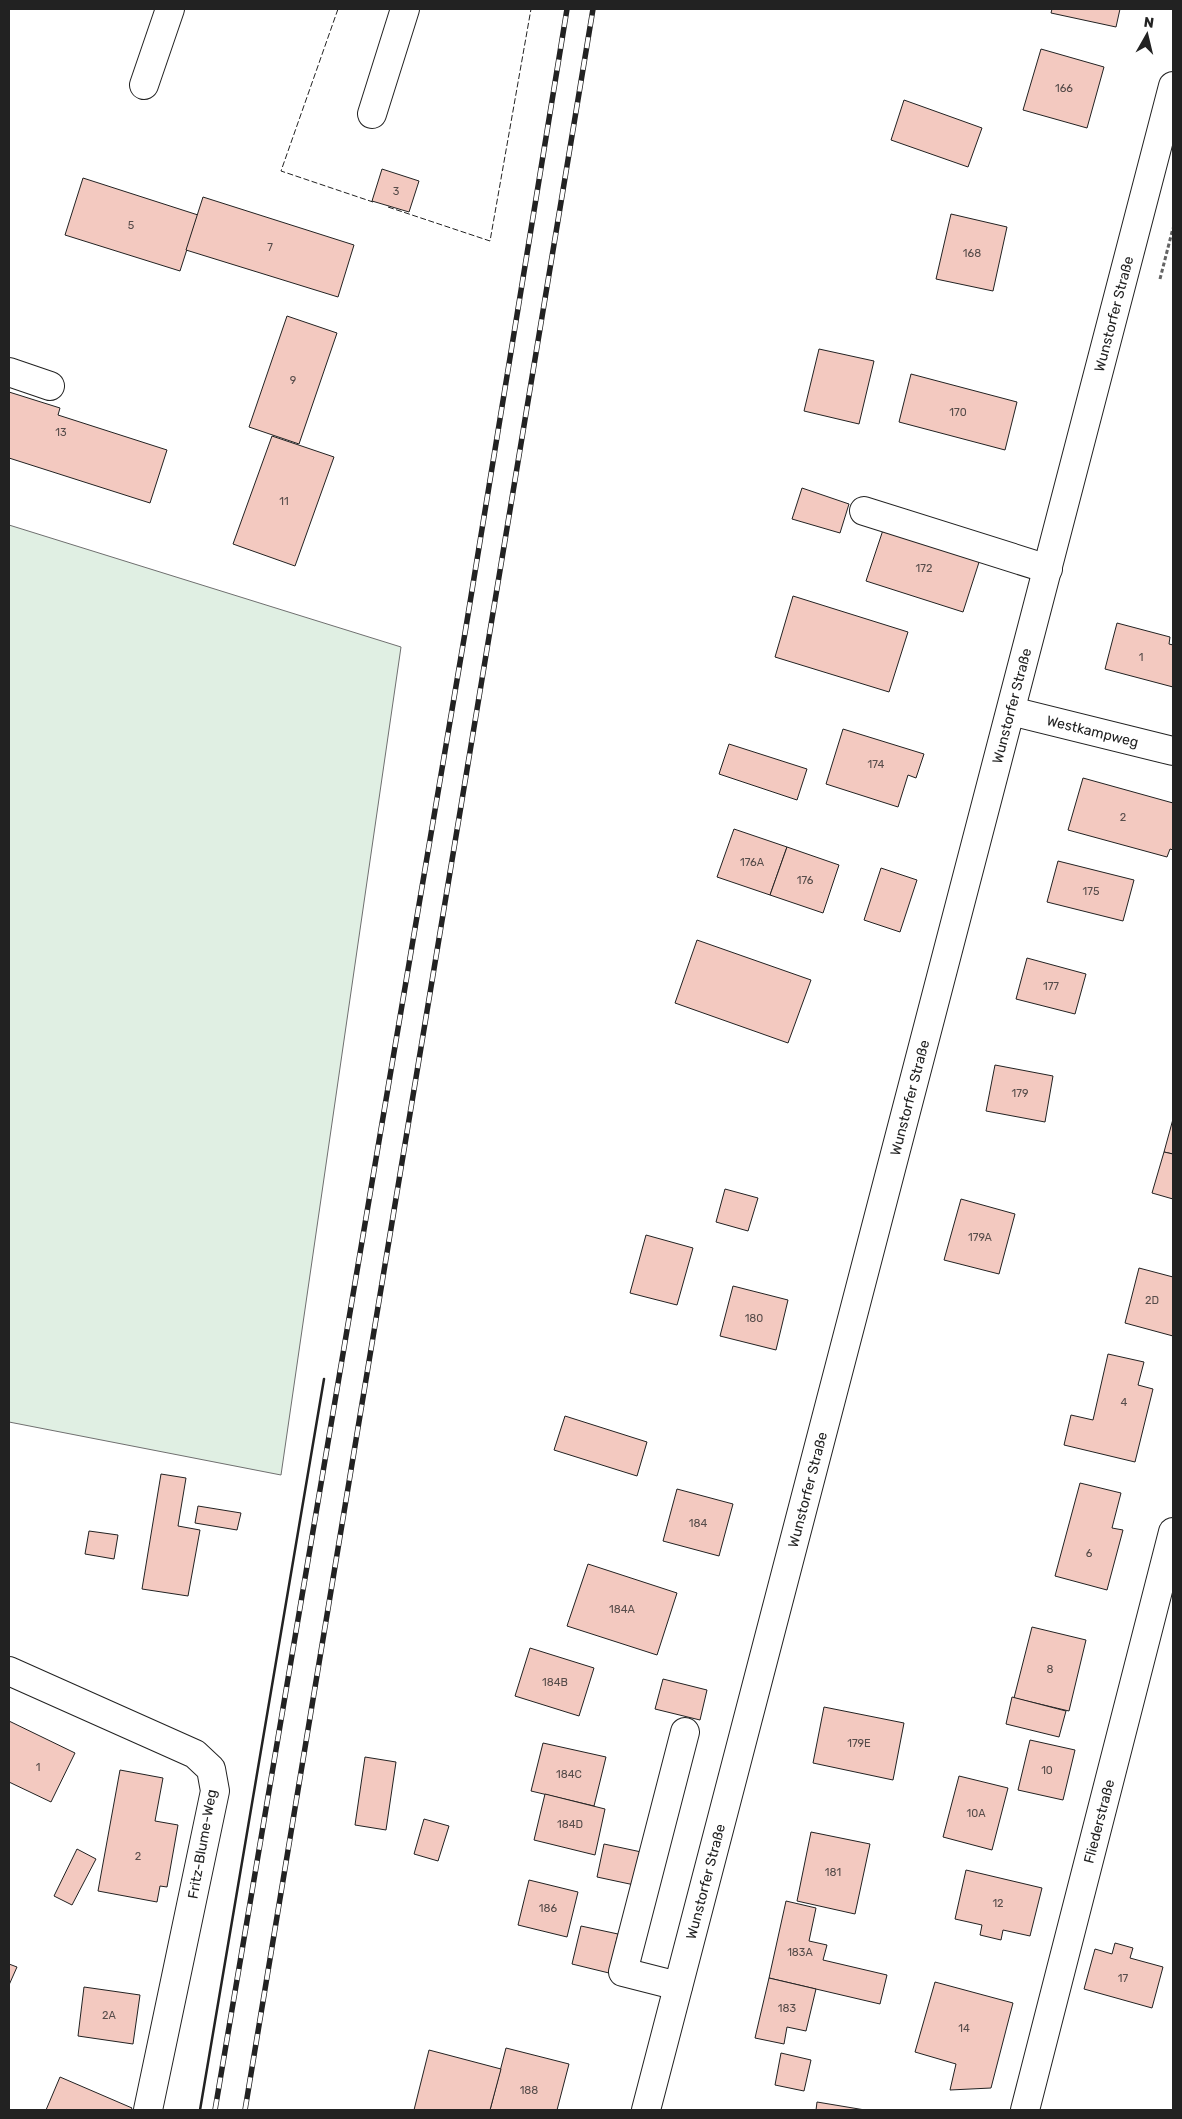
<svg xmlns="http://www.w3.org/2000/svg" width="1182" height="2119" font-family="Rubik,sans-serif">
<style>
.green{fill:#e0efe3;stroke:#6f6f6f}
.building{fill:#f3c9c0;stroke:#222}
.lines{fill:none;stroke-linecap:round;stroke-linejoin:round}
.minor-casing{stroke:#222;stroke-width:30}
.path{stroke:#646464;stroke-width:3;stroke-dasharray:4 2.5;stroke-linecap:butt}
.minor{stroke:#fff;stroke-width:28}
.rail-casing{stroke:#222;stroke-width:5.5}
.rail{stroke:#fff;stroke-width:4;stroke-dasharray:11;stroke-linecap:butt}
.fence{stroke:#222;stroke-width:1;stroke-dasharray:6 2.5;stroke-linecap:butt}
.wall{stroke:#222;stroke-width:2.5}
.labels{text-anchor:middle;stroke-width:4;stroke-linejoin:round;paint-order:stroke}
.number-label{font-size:11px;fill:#564c4a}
.street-label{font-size:14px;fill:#222;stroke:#fff}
</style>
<rect width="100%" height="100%" fill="#fff"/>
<polygon class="green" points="9,525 401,647 281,1475 9,1422"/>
<g class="building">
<polygon points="1052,9 1120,9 1116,27 1051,13"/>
<polygon points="1041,49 1104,67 1087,128 1023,110"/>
<polygon points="904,100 982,128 968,167 891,140"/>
<polygon points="382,169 419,181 409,212 372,201"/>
<polygon points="83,178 198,215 180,271 65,235"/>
<polygon points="203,197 354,245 338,297 186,250"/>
<polygon points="951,214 1007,227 993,291 936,279"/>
<polygon points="287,316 337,333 299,444 249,427"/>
<polygon points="819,349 874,361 859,424 804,411"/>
<polygon points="911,374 1017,402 1005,450 899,422"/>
<polygon points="9,392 60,408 58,415 167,450 150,503 9,458"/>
<polygon points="272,436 334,457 295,566 233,544"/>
<polygon points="802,488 849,504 840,533 792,519"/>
<polygon points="885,524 981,556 963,612 866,581"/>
<polygon points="793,596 908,632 889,692 775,657"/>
<polygon points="1117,623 1170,637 1169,644 1173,645 1173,687 1105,669"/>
<polygon points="843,729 924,754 916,778 908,775 898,807 826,784"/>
<polygon points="729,744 807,769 797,800 719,774"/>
<polygon points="1083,778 1173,803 1173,850 1170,849 1167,857 1068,830"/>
<polygon points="734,829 787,847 770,895 717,877"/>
<polygon points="787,847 839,865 823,913 770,895"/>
<polygon points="1058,861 1134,880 1123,921 1047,902"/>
<polygon points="881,868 917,880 900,932 864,920"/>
<polygon points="697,940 811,980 788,1043 675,1003"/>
<polygon points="1027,958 1086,974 1075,1014 1016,999"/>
<polygon points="995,1065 1053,1076 1045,1122 986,1111"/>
<polygon points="1173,1119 1173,1154 1164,1152"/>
<polygon points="1164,1152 1173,1154 1173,1199 1152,1193"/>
<polygon points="725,1189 758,1198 748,1231 716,1222"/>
<polygon points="961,1199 1015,1214 999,1274 944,1260"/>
<polygon points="646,1235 693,1248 677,1305 630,1293"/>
<polygon points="1139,1268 1173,1277 1173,1336 1125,1323"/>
<polygon points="733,1286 788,1300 776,1350 720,1336"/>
<polygon points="1108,1354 1144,1362 1138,1385 1153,1389 1135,1462 1064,1445 1071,1415 1093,1420"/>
<polygon points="565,1416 647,1442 637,1476 554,1450"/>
<polygon points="161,1474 186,1478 178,1526 200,1530 188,1596 142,1589"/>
<polygon points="1080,1483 1121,1493 1112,1528 1123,1530 1107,1590 1055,1576"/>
<polygon points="677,1489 733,1504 719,1556 663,1541"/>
<polygon points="198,1506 241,1513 237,1530 195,1523"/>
<polygon points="89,1531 118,1535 114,1559 85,1554"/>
<polygon points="588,1564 677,1593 657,1655 567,1626"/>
<polygon points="1032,1627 1086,1640 1069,1711 1014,1698"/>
<polygon points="530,1648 594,1668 579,1716 515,1696"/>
<polygon points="663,1679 707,1690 700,1720 655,1709"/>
<polygon points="1012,1697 1066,1711 1059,1737 1006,1724"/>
<polygon points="824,1707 904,1723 893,1780 813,1763"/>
<polygon points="9,1721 75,1753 51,1802 9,1782"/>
<polygon points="1030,1740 1075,1750 1063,1800 1018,1790"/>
<polygon points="543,1743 606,1757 594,1806 531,1791"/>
<polygon points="365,1757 396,1762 386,1830 355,1825"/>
<polygon points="120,1770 163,1778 155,1821 178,1825 167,1887 160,1886 157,1902 98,1891"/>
<polygon points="959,1776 1008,1788 992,1850 943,1837"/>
<polygon points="545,1794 605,1809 595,1855 534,1840"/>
<polygon points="424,1819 449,1826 438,1861 414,1854"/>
<polygon points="811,1832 870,1844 855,1914 797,1901"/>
<polygon points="604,1844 646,1853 639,1886 597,1877"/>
<polygon points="77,1849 96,1859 72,1905 54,1896"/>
<polygon points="966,1870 1042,1888 1030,1936 1003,1930 1001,1940 980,1935 982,1925 955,1919"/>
<polygon points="529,1880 578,1892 567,1937 518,1925"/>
<polygon points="786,1901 816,1908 809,1941 827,1945 823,1960 887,1975 880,2004 769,1978"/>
<polygon points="581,1926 618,1934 609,1973 572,1964"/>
<polygon points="1115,1943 1133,1948 1130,1958 1163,1967 1152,2008 1084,1989 1095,1949 1112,1954"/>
<polygon points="9,1964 17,1967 9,1985"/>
<polygon points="769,1978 816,1989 806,2031 787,2027 784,2044 755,2038"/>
<polygon points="935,1982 1013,2003 991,2088 950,2090 956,2064 915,2052"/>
<polygon points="84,1987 140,1995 133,2044 78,2036"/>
<polygon points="506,2048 569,2064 557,2110 490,2110"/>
<polygon points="429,2050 501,2069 490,2110 414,2110"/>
<polygon points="781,2053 811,2060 804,2091 775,2085"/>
<polygon points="60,2077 132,2108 131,2110 46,2110"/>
<polygon points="817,2102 865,2110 816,2110"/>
</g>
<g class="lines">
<g class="minor-casing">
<g id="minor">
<polyline points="144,85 170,9"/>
<polyline points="372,114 405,9"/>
<polyline points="9,372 50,386"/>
<polyline points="864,511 1048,569"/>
<path id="s1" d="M1011,711L1173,751"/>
<polyline points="9,1671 195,1754 211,1769 215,1791 148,2110"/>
<polyline points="678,1986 623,1972 685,1732"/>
<path id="s2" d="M646,2110L1173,86"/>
<path id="s3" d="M1025,2110L1173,1532"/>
</g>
</g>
<polyline class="path" points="1160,279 1173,228"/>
<use href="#minor" class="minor"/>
<g class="rail-casing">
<g id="rail">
<polyline points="215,2110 466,627 567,9"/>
<polyline points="245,2110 593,9"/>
</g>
</g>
<use href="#rail" class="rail"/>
<g class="fence">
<polyline points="338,9 281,171 373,202"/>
<polyline points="388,207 490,241 531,9"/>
</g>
<polyline class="wall" points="200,2110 324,1379"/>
</g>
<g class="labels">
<g class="number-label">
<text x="1064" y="92">166</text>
<text x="396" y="195">3</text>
<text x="131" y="229">5</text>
<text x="270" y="251">7</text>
<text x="972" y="257">168</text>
<text x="293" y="384">9</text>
<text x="958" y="416">170</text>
<text x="61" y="436">13</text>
<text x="284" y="505">11</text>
<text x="924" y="572">172</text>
<text x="1141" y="661">1</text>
<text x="876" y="768">174</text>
<text x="1123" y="821">2</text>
<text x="752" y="866">176A</text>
<text x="805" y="884">176</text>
<text x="1091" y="895">175</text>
<text x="1051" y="990">177</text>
<text x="1020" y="1097">179</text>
<text x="980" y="1241">179A</text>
<text x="1152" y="1304">2D</text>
<text x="754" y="1322">180</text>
<text x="1124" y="1406">4</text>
<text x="698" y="1527">184</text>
<text x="1089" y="1557">6</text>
<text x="622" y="1613">184A</text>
<text x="1050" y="1673">8</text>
<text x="555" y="1686">184B</text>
<text x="859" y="1747">179E</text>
<text x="38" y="1771">1</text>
<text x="1047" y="1774">10</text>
<text x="569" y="1778">184C</text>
<text x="976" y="1817">10A</text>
<text x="570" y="1828">184D</text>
<text x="138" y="1860">2</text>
<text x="833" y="1876">181</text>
<text x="998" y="1907">12</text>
<text x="548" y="1912">186</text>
<text x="800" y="1956">183A</text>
<text x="1123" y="1982">17</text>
<text x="787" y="2012">183</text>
<text x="109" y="2019">2A</text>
<text x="964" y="2032">14</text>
<text x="529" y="2094">188</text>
</g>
<g class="street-label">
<text dy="5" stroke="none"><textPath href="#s2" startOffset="1856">Wunstorfer Straße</textPath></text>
<text dy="5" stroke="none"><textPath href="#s2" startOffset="1451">Wunstorfer Straße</textPath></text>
<text dy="5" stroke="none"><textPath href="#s1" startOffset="84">Westkampweg</textPath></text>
<text dy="5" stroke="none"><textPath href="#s2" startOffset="1046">Wunstorfer Straße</textPath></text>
<text dy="5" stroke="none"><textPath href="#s2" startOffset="641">Wunstorfer Straße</textPath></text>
<text dy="5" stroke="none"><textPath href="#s3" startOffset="298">Fliederstraße</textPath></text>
<text transform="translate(202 1844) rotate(-80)" y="5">Fritz-Blume-Weg</text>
<text dy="5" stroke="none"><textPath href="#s2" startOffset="236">Wunstorfer Straße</textPath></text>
</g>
</g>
<rect width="1182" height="2119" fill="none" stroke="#222222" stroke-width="20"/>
<g transform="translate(1147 35) rotate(8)" stroke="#ffffff" stroke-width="4" paint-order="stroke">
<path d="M0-4L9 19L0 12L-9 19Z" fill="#222222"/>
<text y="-8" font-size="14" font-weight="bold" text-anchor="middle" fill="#222222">N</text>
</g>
</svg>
